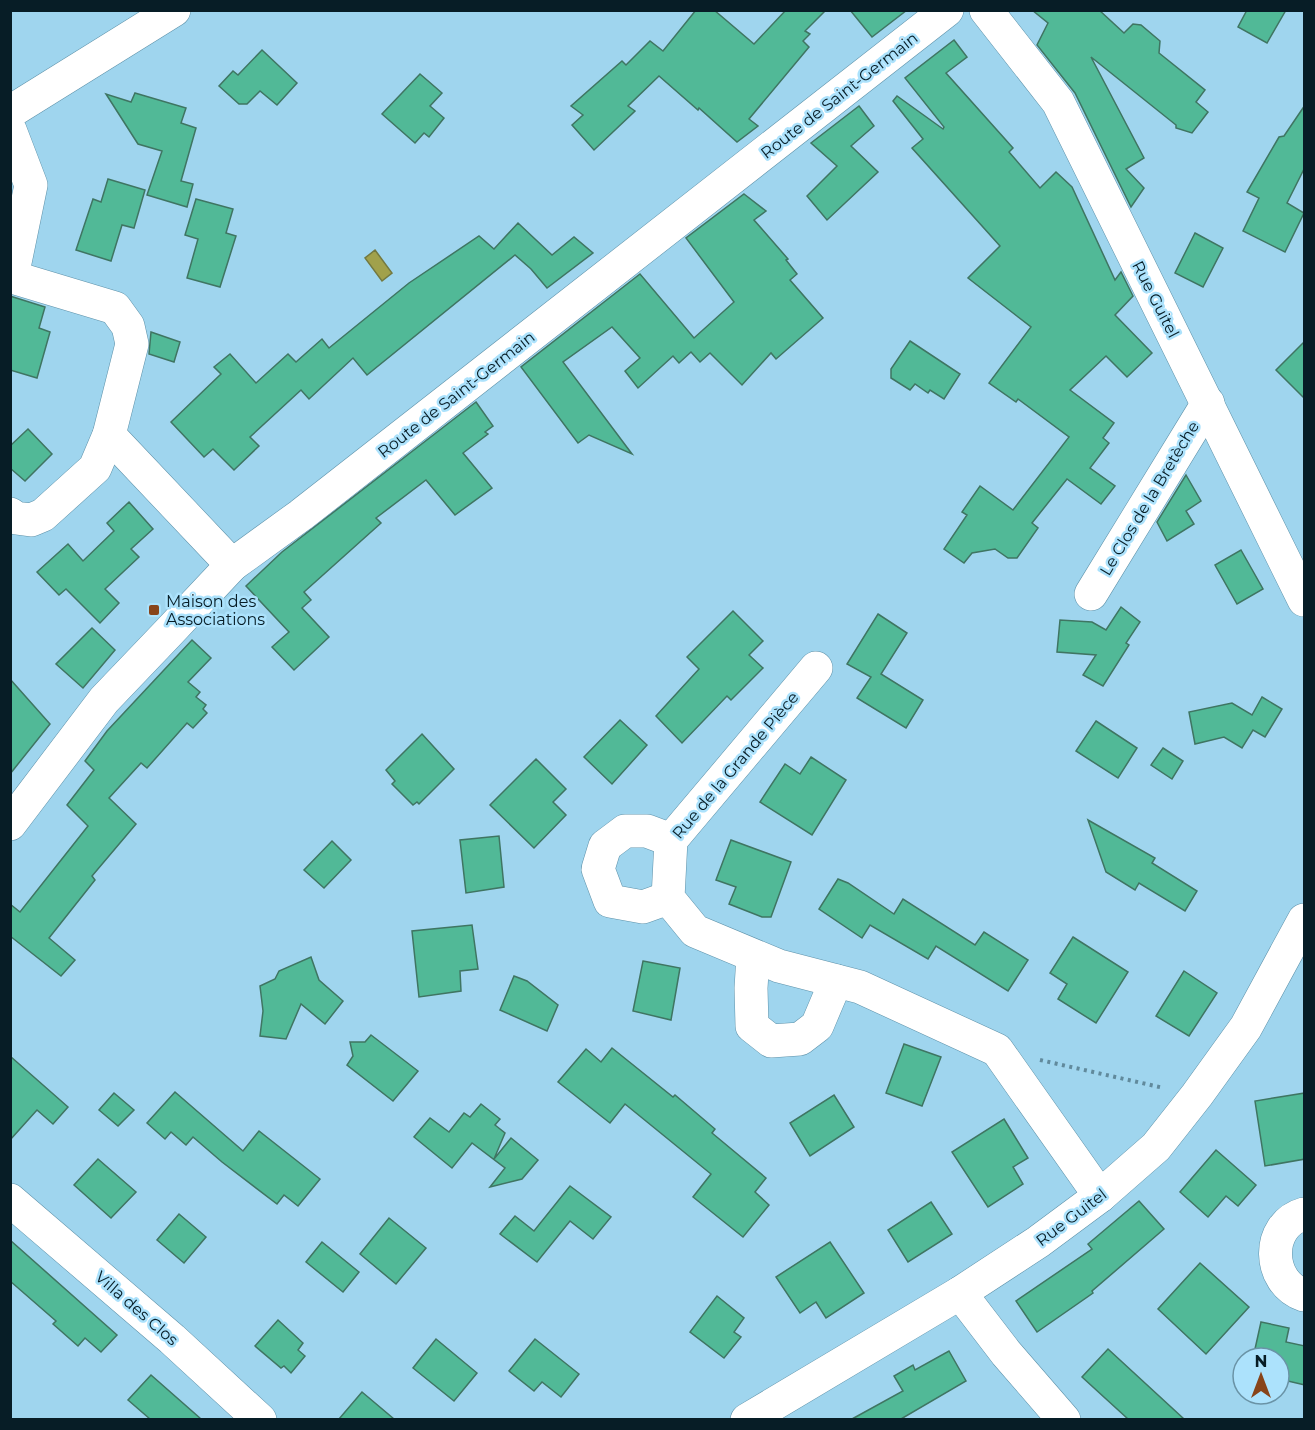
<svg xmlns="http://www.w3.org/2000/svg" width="1315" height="1430" font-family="Montserrat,sans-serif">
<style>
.water{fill:#a1a14b;stroke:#737940;stroke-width:1.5}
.building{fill:#51b997;stroke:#3f7562;stroke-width:1.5}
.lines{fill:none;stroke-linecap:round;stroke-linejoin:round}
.minor-casing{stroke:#5e92aa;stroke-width:34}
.tertiary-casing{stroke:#5e92aa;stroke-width:34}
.path{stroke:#618a9c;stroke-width:4;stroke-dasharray:3 4.5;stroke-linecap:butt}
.minor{stroke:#fff;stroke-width:33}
.tertiary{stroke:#fff;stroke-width:33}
.poi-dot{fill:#884419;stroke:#ace2fc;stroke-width:2}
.labels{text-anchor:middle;stroke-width:5;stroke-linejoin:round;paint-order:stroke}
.street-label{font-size:16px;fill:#071d26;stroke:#ace2fc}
.poi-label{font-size:16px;fill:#071d26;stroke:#ace2fc;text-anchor:start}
</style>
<rect width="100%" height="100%" fill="#9fd5ee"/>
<polygon class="water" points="375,250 392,273 382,281 365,258"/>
<g class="building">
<polygon points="696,10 714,10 754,44 786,10 826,10 805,31 810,34 803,41 809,47 749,119 758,126 737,142 699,108 698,110 659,76 628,106 635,111 594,150 572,125 583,115 571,106 622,61 626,65 650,41 663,51"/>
<polygon points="850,10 907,10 872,37"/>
<polygon points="1032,10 1099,10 1124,33 1133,24 1141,25 1160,41 1159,53 1205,90 1196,102 1208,112 1192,133 1176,128 1176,125 1091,57 1144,158 1126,169 1144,188 1131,207 1075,93 1037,45 1048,23"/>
<polygon points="1247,10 1286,10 1267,43 1238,27"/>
<polygon points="954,40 967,57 946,73 1013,148 1009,152 1040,188 1056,172 1072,187 1115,280 1121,272 1133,296 1115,315 1152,353 1127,377 1106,356 1070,390 1114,423 1103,438 1109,443 1090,468 1115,486 1101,504 1067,479 1032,523 1038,528 1017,558 1008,558 995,549 972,553 964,563 944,549 967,515 962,512 980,486 1013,510 1069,437 1018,399 1016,402 989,383 1031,327 968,278 1000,246 912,148 923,139 893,101 897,96 943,129 944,127 905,78"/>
<polygon points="262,50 297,83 277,105 260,91 247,104 239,104 219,86 233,71 238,75"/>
<polygon points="420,74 442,93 430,106 444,118 429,137 424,133 415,143 382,114"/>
<polygon points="135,93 186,108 181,123 196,128 181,181 193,184 187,207 147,195 162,151 138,144 106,94 131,102"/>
<polygon points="1305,105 1305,167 1287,203 1304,213 1285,252 1243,231 1259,198 1247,192 1279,137 1284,136"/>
<polygon points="859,106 874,126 851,146 878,172 827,220 807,196 837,166 811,143"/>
<polygon points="108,179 145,190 134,228 122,225 111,261 76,250 93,199 101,202"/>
<polygon points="744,194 766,211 754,220 788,259 786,260 797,274 790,280 823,318 776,359 771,353 742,385 710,353 700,362 691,352 679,363 673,356 638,388 625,371 640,358 612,327 563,362 632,454 589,435 578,443 521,367 640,274 694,338 734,302 686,238"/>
<polygon points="196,199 233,209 226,233 236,236 220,287 187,278 198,239 185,235"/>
<polygon points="518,223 552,255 574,237 593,253 547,288 531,269 515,255 367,375 353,358 309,399 301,390 250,437 259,446 234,470 213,449 204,457 171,422 221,374 214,367 230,354 256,383 288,354 296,362 322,339 329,348 409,283 479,236 494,249"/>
<polygon points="1195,233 1223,248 1203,287 1175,273"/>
<polygon points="10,296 45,307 39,328 50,332 37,378 10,370"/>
<polygon points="151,332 180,342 174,362 149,354"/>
<polygon points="910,341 960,374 944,399 930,390 928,393 915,384 910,390 891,378 891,369"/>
<polygon points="1305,341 1305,399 1276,370"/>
<polygon points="476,402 493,426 485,432 488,434 463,453 492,488 455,515 426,480 376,518 381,523 304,592 311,600 302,608 329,637 294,670 272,647 289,632 246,586 282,552"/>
<polygon points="28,429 52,454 25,481 10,468 10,446"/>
<polygon points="1186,475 1201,501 1186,511 1194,524 1167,541 1157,522"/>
<polygon points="129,502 153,529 131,549 139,557 105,589 119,603 100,623 66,589 59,595 37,572 68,544 83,561 114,531 107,523"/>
<polygon points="1241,550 1263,589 1237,604 1215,565"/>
<polygon points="1121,607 1140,622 1126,643 1129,645 1103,686 1083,675 1096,655 1057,652 1060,620 1092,622 1106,630"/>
<polygon points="733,611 763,641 749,655 763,668 731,700 727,696 682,743 656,716 699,669 687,657"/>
<polygon points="878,614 907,633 881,674 923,700 906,728 857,698 871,677 847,664"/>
<polygon points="92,628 115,650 83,688 56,664"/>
<polygon points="192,640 211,658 188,682 200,692 196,697 206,705 203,709 207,713 193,728 187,723 147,768 141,763 109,798 136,824 92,876 95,880 49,938 75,960 61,976 10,936 10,904 20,912 88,826 67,805 94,770 85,761 107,731"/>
<polygon points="10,679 50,724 10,774"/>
<polygon points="1262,697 1282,709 1265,737 1253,730 1242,748 1224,737 1195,744 1189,712 1232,703 1252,715"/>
<polygon points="620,720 647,745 612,784 584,757"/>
<polygon points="1096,721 1137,748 1118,778 1076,751"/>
<polygon points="422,734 454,769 419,804 417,802 413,805 392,784 395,781 386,770"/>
<polygon points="1163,748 1183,761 1172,779 1151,765"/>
<polygon points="811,757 846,780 812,835 760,802 785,764 800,774"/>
<polygon points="536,759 566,789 553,802 566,815 534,848 490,805"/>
<polygon points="1088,820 1155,858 1152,863 1197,891 1185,911 1139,883 1135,890 1106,872"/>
<polygon points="499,836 504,887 466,893 460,840"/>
<polygon points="731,840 791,862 771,917 762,917 729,904 736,887 716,880"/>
<polygon points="332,841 351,860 324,888 304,870"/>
<polygon points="838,879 848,883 894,914 903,899 975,945 984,932 1028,960 1008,991 936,946 928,959 870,925 862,938 819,909"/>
<polygon points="472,925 478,969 460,971 461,991 419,997 412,931"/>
<polygon points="1073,937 1128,972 1096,1023 1058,999 1067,984 1050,973"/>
<polygon points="311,957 319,980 343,1001 325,1024 301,1004 286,1039 260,1036 263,1011 260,986 275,979 279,971"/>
<polygon points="643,961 680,968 671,1020 633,1011"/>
<polygon points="1184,971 1217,993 1189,1036 1156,1016"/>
<polygon points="514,976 527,981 558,1005 547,1031 500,1010"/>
<polygon points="371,1035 418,1071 393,1101 347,1065 353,1056 350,1042 365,1042"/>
<polygon points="904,1044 941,1057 922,1106 886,1093"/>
<polygon points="612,1048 673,1097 675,1095 715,1129 712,1133 766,1178 755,1192 769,1205 743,1237 693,1197 711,1174 625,1104 610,1123 558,1082 586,1049 601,1062"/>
<polygon points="10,1056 68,1107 53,1124 37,1110 10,1140"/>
<polygon points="175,1092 243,1151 259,1131 320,1179 298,1206 284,1195 277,1204 222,1162 193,1137 186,1145 171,1132 165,1139 147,1123"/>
<polygon points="114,1093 134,1110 118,1126 99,1110"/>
<polygon points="1305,1093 1305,1159 1265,1166 1255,1101"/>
<polygon points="834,1095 854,1127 810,1156 790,1123"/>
<polygon points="481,1104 500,1119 495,1125 505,1133 494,1159 511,1138 538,1160 522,1179 490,1187 505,1168 472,1143 452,1168 414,1137 430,1118 449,1132 464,1113 470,1117"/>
<polygon points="1004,1119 1028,1158 1013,1167 1023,1184 988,1207 952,1152"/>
<polygon points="1216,1150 1256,1185 1238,1206 1226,1196 1208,1217 1180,1192"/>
<polygon points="98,1159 136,1192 111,1218 74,1185"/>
<polygon points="570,1186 611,1217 593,1239 570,1221 537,1262 500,1234 515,1216 534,1231"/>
<polygon points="1139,1201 1164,1229 1092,1291 1093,1293 1037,1332 1016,1301 1092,1249 1088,1244"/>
<polygon points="931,1202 952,1234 908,1262 888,1230"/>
<polygon points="179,1214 206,1237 184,1263 157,1240"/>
<polygon points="389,1218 426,1248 396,1284 360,1254"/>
<polygon points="10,1240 117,1335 101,1352 85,1338 78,1346 53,1324 56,1321 10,1281"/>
<polygon points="322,1242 359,1272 343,1292 306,1262"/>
<polygon points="830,1242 864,1293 826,1318 816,1302 800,1313 776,1277"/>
<polygon points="1200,1263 1249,1307 1206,1354 1158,1309"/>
<polygon points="717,1296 744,1318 734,1332 741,1337 724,1358 690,1332"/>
<polygon points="278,1320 303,1343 298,1350 305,1356 291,1373 284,1366 281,1368 255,1346"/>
<polygon points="1261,1322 1289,1328 1286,1342 1305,1346 1305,1385 1279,1379 1279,1358 1253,1358"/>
<polygon points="436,1339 477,1373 454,1401 413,1368"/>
<polygon points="535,1339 579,1374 561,1397 542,1382 534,1391 509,1371"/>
<polygon points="1108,1349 1184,1419 1128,1419 1082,1377"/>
<polygon points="949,1351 966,1381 901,1419 852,1419 903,1391 894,1376 913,1365 915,1370"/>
<polygon points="151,1375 201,1419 150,1419 128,1400"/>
<polygon points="362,1392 394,1419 339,1419"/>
</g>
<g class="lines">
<g class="minor-casing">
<g id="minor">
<polyline points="986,10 1058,102 1304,600"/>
<polyline points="10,112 174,10"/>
<polyline points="10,130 31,185 12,277 10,277"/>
<polyline points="109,435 232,565"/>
<polyline points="10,514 16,518 31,520 43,515 95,468 109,435 132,344 128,326 115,308 12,277"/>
<polyline points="1091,594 1208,403"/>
<polyline points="816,668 671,840 668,898 695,931 779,966 860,987 997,1050 1100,1196"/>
<polyline points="668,898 643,907 610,901 598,869 605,846 625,831 647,831 671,840"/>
<polyline points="753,956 751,988 752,1026 771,1041 800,1039 817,1026 836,981"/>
<polyline points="10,1200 172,1339 260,1420"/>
<path d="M1304,1214C1265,1225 1267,1283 1304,1295"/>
<polyline points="960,1293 1006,1353 1064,1420"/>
<polyline points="747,1420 960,1293 1038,1242 1100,1196 1156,1147 1197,1095 1246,1027 1304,920"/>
</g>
</g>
<g class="tertiary-casing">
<polyline id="tertiary" points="10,824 104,700 169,632 232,565 301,515 947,10"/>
</g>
<polyline class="path" points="1040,1060 1164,1088"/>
<use href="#minor" class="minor"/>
<use href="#tertiary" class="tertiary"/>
</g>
<rect class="poi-dot" x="148" y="604" width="12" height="12" rx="3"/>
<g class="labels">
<g class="street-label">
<text transform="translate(839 95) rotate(-38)" y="6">Route de Saint-Germain</text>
<text transform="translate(1156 299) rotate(63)" y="6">Rue Guitel</text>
<text transform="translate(456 394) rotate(-38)" y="6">Route de Saint-Germain</text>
<text transform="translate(1149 498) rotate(-59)" y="6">Le Clos de la Bretèche</text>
<text transform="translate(735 765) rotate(-50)" y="6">Rue de la Grande Pièce</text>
<text transform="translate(1071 1217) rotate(-37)" y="6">Rue Guitel</text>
<text transform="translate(137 1308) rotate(41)" y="6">Villa des Clos</text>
</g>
<g class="poi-label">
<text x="166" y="607">Maison des<tspan x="166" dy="18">Associations</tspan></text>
</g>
</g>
<rect width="1315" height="1430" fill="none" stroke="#071d26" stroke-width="24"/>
<g transform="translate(1261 1376)"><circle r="28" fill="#ace2fc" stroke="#6a93a6" stroke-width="1.5"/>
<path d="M0-4.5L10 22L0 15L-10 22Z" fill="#884419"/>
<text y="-9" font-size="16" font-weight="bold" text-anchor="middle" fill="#071d26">N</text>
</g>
</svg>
